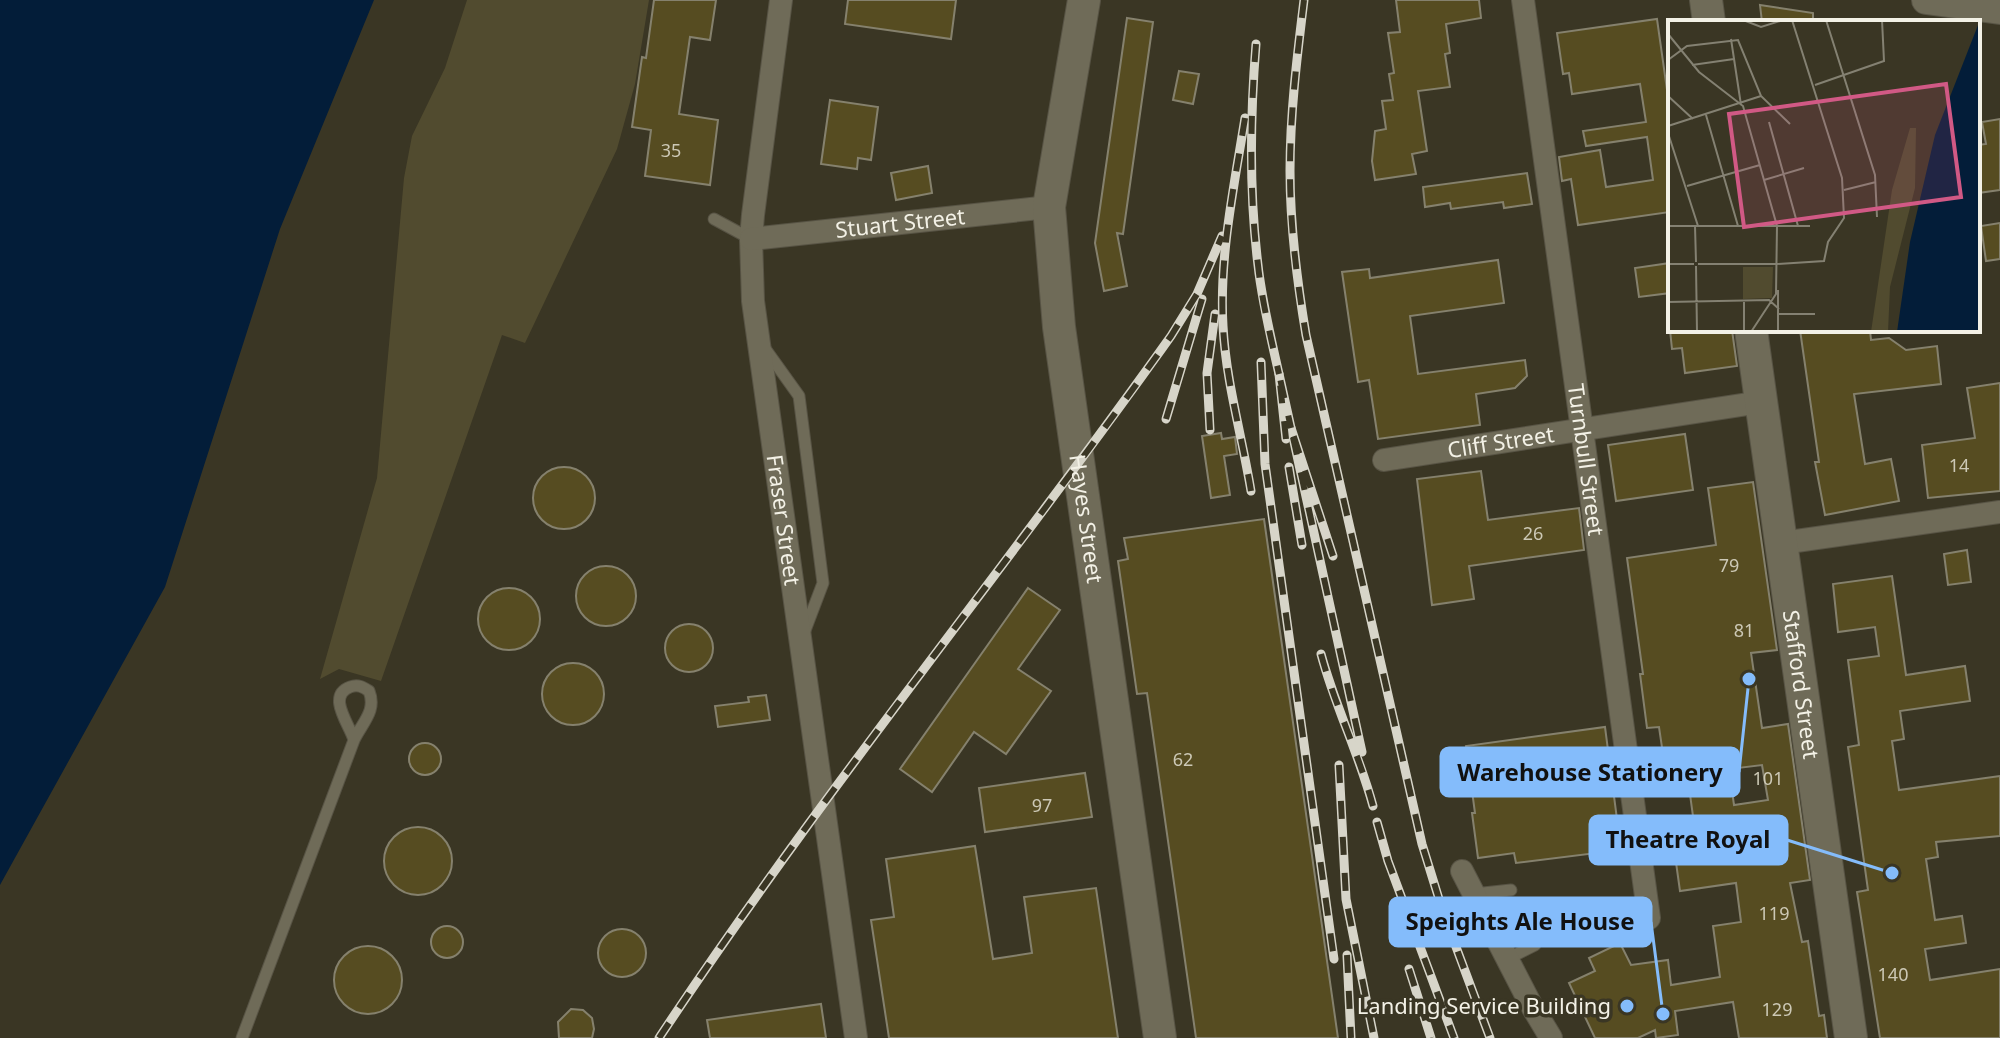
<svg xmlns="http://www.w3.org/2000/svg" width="2000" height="1038" font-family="'Noto Sans',sans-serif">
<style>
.green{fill:#514b2f}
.water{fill:#031d39}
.building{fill:#564c21;stroke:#85816d;stroke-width:2;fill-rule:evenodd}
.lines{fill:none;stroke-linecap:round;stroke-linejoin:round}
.service-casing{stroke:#585445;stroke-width:13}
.minor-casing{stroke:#585445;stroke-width:24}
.tertiary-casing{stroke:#585445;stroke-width:30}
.secondary-casing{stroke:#585445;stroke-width:34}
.service{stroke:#6f6b58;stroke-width:11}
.minor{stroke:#6f6b58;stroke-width:22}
.tertiary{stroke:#6f6b58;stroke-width:28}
.secondary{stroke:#6f6b58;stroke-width:32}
.rail-casing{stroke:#d7d5c9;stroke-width:9}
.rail{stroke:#3a3624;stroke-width:6;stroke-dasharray:18;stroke-linecap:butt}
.poi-dot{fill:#84bcfb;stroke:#3a3624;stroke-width:3}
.labels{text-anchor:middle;stroke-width:7;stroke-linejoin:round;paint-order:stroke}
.number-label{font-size:18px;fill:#ccc8b5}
.street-label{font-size:22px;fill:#f3f1e6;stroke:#3a3624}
.poi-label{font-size:22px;fill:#f3f1e6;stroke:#3a3624;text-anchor:end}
.inset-road{fill:none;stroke:#848172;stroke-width:2}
.view{fill:#d15985;fill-opacity:0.15;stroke:#d15985;stroke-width:4}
.inset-edge{fill:none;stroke:#f3f1e6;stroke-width:4}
.leader{fill:none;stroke:#84bcfb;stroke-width:3}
.callout-dot{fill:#84bcfb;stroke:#3a3624;stroke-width:3}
.callout{fill:#84bcfb;stroke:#84bcfb;stroke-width:3}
.callout-label{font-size:24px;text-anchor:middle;font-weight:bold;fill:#111}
</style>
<rect width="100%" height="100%" fill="#3a3624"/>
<polygon class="green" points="467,0 649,0 635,84 617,149 525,343 502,335 381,681 339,669 320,679 377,478 404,178 412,136 445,68"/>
<polygon class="water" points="0,0 374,0 280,229 165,587 0,885"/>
<g class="building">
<polygon points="654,0 716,0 710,40 690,37 679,114 718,120 710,185 645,176 651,130 632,127 642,57 646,58"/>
<polygon points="848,0 956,0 951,39 845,24"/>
<polygon points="1396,0 1479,0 1481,18 1446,24 1450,53 1445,54 1450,87 1418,91 1427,151 1412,154 1416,174 1375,180 1372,161 1375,131 1386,129 1382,101 1393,100 1389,74 1394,73 1388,33 1400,32"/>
<polygon points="1760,5 1813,13 1813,22 1762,22"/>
<polygon points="1127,18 1153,22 1123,234 1117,233 1127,286 1104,291 1095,243"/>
<polygon points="1657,19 1670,111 1670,212 1578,225 1571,179 1562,181 1559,157 1600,150 1606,187 1653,180 1647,137 1586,146 1583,131 1646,122 1640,84 1572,94 1569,73 1563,74 1557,33"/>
<polygon points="1179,71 1199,74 1193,104 1173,100"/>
<polygon points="830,100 878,107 871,160 858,158 857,169 821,164"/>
<polygon points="2000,119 2000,190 1978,193 1978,145 1986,144 1982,122"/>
<polygon points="928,166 932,193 896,200 891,173"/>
<polygon points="1527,173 1532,204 1504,208 1503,202 1451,209 1450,203 1425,207 1423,187"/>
<polygon points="2000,223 2000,259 1986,261 1981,226"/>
<polygon points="1498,260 1504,303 1410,316 1418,374 1525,360 1527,376 1515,388 1476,394 1480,425 1378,439 1369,380 1358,382 1342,272 1369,269 1370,278"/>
<polygon points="1670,263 1670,293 1639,297 1635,268"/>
<polygon points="1670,330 1732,330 1737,366 1685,373 1682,348 1672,349"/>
<polygon points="1800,330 1870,330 1871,340 1889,338 1906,350 1937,346 1941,384 1854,394 1865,464 1891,459 1899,501 1825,515 1815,462 1819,462"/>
<polygon points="2000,383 2000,491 1928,498 1922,445 1975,438 1967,388"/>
<polygon points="1221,433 1222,439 1235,437 1237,454 1224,456 1230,495 1211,498 1202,436"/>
<polygon points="1685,434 1693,490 1616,501 1608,445"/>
<circle cx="564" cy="498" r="31"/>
<polygon points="1481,471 1488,520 1579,508 1584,550 1469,566 1474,599 1432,605 1417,479"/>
<path d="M1753,482L1777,650L1751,653L1762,728L1788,724L1810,880L1790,883L1802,942L1808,941L1819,1016L1824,1015L1827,1038H1739L1733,1002L1675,1011L1678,1035L1656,1038L1655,1030L1638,1038H1595L1569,983L1595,971L1589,958L1620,943L1631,965L1668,960L1671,985L1720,977L1713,926L1741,922L1736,883L1680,891L1673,841L1696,838L1685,758L1664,761L1659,727L1647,728L1640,674H1643L1627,558L1716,545L1708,488ZM1762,765L1768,800L1734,805L1729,769Z"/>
<polygon points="1264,519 1338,1038 1196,1038 1147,693 1137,694 1118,561 1128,559 1124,538"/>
<polygon points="1967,550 1971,582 1948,585 1944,554"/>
<circle cx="606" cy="596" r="30"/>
<polygon points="1892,576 1906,675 1965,666 1970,701 1900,711 1904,739 1892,741 1899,790 2000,776 2000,836 1936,842 1938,857 1926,859 1935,920 1962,916 1966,943 1925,949 1930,980 2000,969 2000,1038 1880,1038 1857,892 1868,890 1848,747 1859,745 1848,660 1879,656 1875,627 1838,632 1833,584"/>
<polygon points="1028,588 1060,610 1018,669 1051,691 1006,754 974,732 932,792 900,769"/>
<circle cx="509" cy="619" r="31"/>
<circle cx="689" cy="648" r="24"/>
<circle cx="573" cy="694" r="31"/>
<polygon points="766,695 770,720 718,727 715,706 749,702 748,697"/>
<polygon points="1605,727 1621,850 1516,863 1514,853 1478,858 1472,813 1475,813 1466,746"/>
<circle cx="425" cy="759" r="16"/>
<polygon points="1085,773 1092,817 985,832 979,788"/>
<circle cx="418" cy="861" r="34"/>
<polygon points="975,846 993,959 1032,953 1024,897 1096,888 1118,1038 889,1038 871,920 894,917 886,859"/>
<circle cx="447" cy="942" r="16"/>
<circle cx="622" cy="953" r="24"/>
<circle cx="368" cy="980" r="34"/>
<polygon points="821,1004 826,1038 710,1038 707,1020"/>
<polygon points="571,1009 583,1010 592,1018 594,1029 592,1038 559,1038 558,1022"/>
</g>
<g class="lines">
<g class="service-casing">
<g id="service">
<polyline points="714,219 751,239"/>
<polyline points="766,350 799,396 823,583 804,633"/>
<polyline points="1474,894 1511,890"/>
<polyline points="1507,959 1535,945"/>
<path d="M242,1038L354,740C362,723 377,711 369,691C363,687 358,684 350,687C326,696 350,725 354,740"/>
</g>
</g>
<g class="minor-casing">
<g id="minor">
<path id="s1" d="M781,0L753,215L751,239L753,301L856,1038"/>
<path id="s2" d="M1523,0L1649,918"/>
<path id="s3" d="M751,239L1049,207"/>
<path id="s4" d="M1384,460L1761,402"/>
<polyline points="1782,543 2000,512"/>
<polyline points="1462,871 1530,1003 1551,1038"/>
</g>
</g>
<g class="tertiary-casing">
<polyline id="tertiary" points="1926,0 2000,10"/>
</g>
<g class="secondary-casing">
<g id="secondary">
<path id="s5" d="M1084,0L1049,207L1059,327L1160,1038"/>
<polyline points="1706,0 1709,22"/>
<path id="s6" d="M1751,330L1851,1038"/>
</g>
</g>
<use href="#service" class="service"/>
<use href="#minor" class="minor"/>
<use href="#tertiary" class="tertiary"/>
<use href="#secondary" class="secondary"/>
<g class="rail-casing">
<g id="rail">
<path d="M1304,0C1297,57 1290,114 1290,171C1290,226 1297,281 1306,335L1422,844L1443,912L1490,1038"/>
<path d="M1256,44C1250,118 1249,192 1258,265C1262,302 1271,338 1279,374"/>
<path d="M1245,118C1234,187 1219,257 1223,326C1226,382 1242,436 1251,491"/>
<polyline points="1261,362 1265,464 1334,959"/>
<polyline points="1166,419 1202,299"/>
<polyline points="1210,430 1207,373 1215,314"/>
<polyline points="1286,439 1279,374 1291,428"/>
<polyline points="1289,467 1302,545"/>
<polyline points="1333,556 1291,428 1362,752"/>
<path d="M1321,654C1335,706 1359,754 1373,806"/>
<polyline points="1339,765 1346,899 1374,1038"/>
<polyline points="1377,822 1388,861 1454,1038"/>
<polyline points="1347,955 1351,1038"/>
<polyline points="1409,969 1431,1038"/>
<path d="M659,1038C819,796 1003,572 1171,336L1197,294L1222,236"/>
</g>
</g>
<use href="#rail" class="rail"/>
</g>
<circle class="poi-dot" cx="1627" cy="1006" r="8"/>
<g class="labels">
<g class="number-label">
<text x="671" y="157">35</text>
<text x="1959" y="472">14</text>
<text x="1533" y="540">26</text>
<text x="1729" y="572">79</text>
<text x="1744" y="637">81</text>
<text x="1183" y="766">62</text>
<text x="1768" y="785">101</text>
<text x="1042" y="812">97</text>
<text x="1774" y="920">119</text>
<text x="1893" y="981">140</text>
<text x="1777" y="1016">129</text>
</g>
<g class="street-label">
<text dy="8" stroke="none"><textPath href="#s3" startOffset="150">Stuart Street</textPath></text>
<text dy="8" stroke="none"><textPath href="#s4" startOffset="118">Cliff Street</textPath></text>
<text dy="8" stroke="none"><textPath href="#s2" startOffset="464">Turnbull Street</textPath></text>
<text dy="8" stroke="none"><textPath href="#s1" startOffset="524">Fraser Street</textPath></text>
<text dy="8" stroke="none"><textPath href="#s5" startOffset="524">Hayes Street</textPath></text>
<text dy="8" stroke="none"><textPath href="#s6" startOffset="358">Stafford Street</textPath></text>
</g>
<g class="poi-label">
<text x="1611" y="1014">Landing Service Building</text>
</g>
</g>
<g transform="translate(1668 20)">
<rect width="312" height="312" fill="#3a3624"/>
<path d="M242,108H248L247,168L222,267L220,312H203L224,170ZM75,247H105L104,278L75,279Z" fill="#514b2f"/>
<path d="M312,0V312H229L242,222L267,115Z" fill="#031d39"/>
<path class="inset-road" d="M75,0L93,7L115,0M158,0L207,155L209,197M0,14L31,52L75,86L109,206L108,274L83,312M63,19L73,85M0,40L19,26L70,20L93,76L122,104M24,45L66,39M147,65L216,41L214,0M0,76L25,99M38,95L70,206M101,102L130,206M0,106L93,76M0,113L30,206M96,160L136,148M19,166L92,145M176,170L208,162M0,206H142M27,206L28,242M0,244H26M30,244H109M109,244L156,241L160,222L176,198L174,158L124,0M28,246L29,312M0,282L101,280L111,289M76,282V312M109,294H147M110,312V270"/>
<path class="view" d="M278,64L293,177L76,207L61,94Z"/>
<rect width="312" height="312" class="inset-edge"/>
</g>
<path class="leader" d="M1749 679L1739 772M1892 873L1787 840M1663 1014L1651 922"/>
<g class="callout-dot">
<circle cx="1749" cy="679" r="8"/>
<circle cx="1892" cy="873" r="8"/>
<circle cx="1663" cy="1014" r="8"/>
</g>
<g class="callout">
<rect x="1441" y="748" width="298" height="48" rx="8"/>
<rect x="1590" y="816" width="197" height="48" rx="8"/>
<rect x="1390" y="898" width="261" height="48" rx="8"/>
</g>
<g class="callout-label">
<text x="1590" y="781">Warehouse Stationery</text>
<text x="1688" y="848">Theatre Royal</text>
<text x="1520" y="930">Speights Ale House</text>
</g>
</svg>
